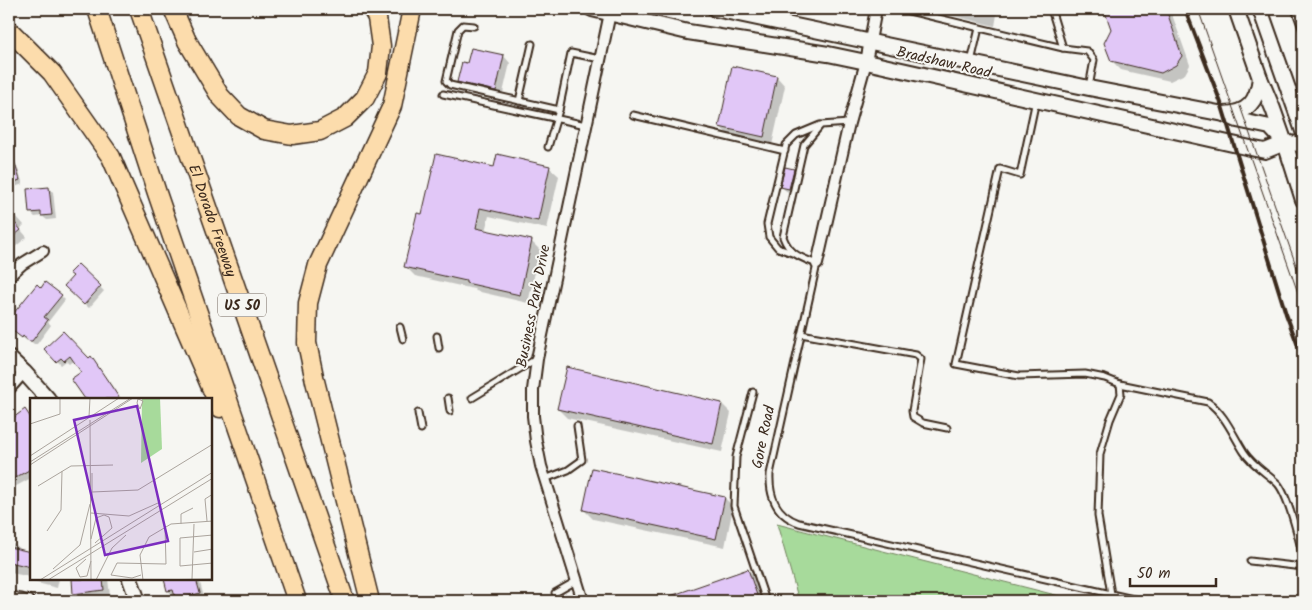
<svg xmlns="http://www.w3.org/2000/svg" width="1312" height="610" font-family="Kalam,sans-serif">
<style>
.green{fill:#a7da9b;stroke:#71825c}
.shadow{fill:#0003}
.building{fill:#e1c7f7;stroke:#3b2a1e}
.lines{fill:none;stroke-linecap:round;stroke-linejoin:round}
.lane-casing{stroke:#3b2a1e;stroke-width:9}
.street-casing{stroke:#3b2a1e;stroke-width:14}
.secondary-casing{stroke:#3b2a1e;stroke-width:18}
.highway-casing{stroke:#3b2a1e;stroke-width:21}
.lane{stroke:#f6f6f2;stroke-width:5}
.street{stroke:#f6f6f2;stroke-width:10}
.secondary{stroke:#f6f6f2;stroke-width:14}
.highway{stroke:#fcdcac;stroke-width:18}
.tram{stroke:#3b2a1e;stroke-width:1}
.rail{stroke:#3b2a1e;stroke-width:4}
.labels{text-anchor:middle;stroke-width:4;stroke-linejoin:round;paint-order:stroke}
.shield{fill:#f6f6f2;stroke:#73675e;stroke-width:1}
.shield-label{font-size:14px;font-weight:bold;fill:#3b2a1e}
.street-label{font-size:15px;fill:#3b2a1e;stroke:#f6f6f2}
.inset-road{fill:none;stroke:#aba49d;stroke-width:1}
.view{fill:#7b2cbf;fill-opacity:0.15;stroke:#7b2cbf;stroke-width:2.5}
.inset-edge{fill:none;stroke:#3b2a1e;stroke-width:2.5}
</style>
<rect width="100%" height="100%" fill="#f6f6f2"/>
<filter id="ink" filterUnits="userSpaceOnUse"><feTurbulence type="fractalNoise" baseFrequency=".02" numOctaves="2"/><feDisplacementMap in="SourceGraphic" scale="10" xChannelSelector="R" yChannelSelector="G"/><feConvolveMatrix kernelMatrix="1 2 1 2 8 2 1 2 1" color-interpolation-filters="sRGB"/></filter>
<g filter="url(#ink)">
<polygon class="green" points="777,524 1079,601 799,601"/>
<g class="shadow">
<polygon points="929,9 998,9 995,26 931,10"/>
<polygon points="1105,9 1170,9 1190,65 1185,74 1170,81 1121,70 1112,61 1113,29"/>
<polygon points="472,49 504,56 510,63 502,97 465,88 458,82 468,65"/>
<polygon points="777,77 785,86 772,145 729,135 720,127"/>
<polygon points="9,146 13,155 23,184 9,189"/>
<polygon points="498,156 550,168 559,176 547,229 489,216 485,231 531,241 540,250 528,303 476,291 474,289 415,276 406,267 423,215 495,169"/>
<polygon points="793,171 797,175 793,193 786,191 782,187"/>
<polygon points="49,188 53,192 56,219 47,220 42,216 35,217 30,212"/>
<polygon points="9,208 24,225 20,229 27,237 9,252"/>
<polygon points="78,266 104,291 89,308 65,286 74,276"/>
<polygon points="37,286 41,289 61,296 65,300 48,322 51,325 37,344 34,344 28,339 27,341 9,327 9,321"/>
<polygon points="46,349 89,360 91,358 95,362 121,399 87,399 83,372 74,360 69,364 66,361 61,365"/>
<polygon points="568,368 722,404 731,413 722,452 567,418 558,409"/>
<polygon points="25,411 31,417 31,478 9,490 9,458 19,452 9,437 9,423"/>
<polygon points="725,498 733,507 725,547 593,519 584,510"/>
<polygon points="9,543 16,545 23,551 31,553 31,579 59,579 57,588 33,582 26,576 11,573 10,578 9,578"/>
<polygon points="748,570 757,579 764,601 659,601"/>
<polygon points="73,579 108,579 110,596 81,599 75,593"/>
<polygon points="165,579 199,579 205,601 178,601 176,594 173,595 168,591"/>
<polygon points="222,599 224,601 209,601"/>
</g>
<g class="building">
<polygon points="1104,9 1166,9 1182,56 1176,65 1161,73 1111,61 1104,43 1111,29"/>
<polygon points="471,48 504,55 496,91 457,82 462,62 467,63"/>
<polygon points="732,66 777,76 764,137 719,127"/>
<polygon points="9,152 11,152 20,180 9,184"/>
<polygon points="436,154 494,167 497,154 550,166 538,221 480,208 476,228 532,240 520,295 466,283 466,281 404,267 417,213 422,214"/>
<polygon points="785,167 794,169 789,189 780,187"/>
<polygon points="49,187 52,215 41,216 41,212 29,213 27,189"/>
<polygon points="9,216 21,230 9,240"/>
<polygon points="78,264 101,286 84,305 64,286 73,276 69,273"/>
<polygon points="45,282 62,295 44,317 48,320 32,341 29,341 23,336 22,338 9,328 9,319 37,284 41,288"/>
<polygon points="63,331 89,358 91,356 120,399 85,399 71,379 81,372 70,356 64,361 61,358 56,362 44,349"/>
<polygon points="567,367 722,403 713,444 557,409"/>
<polygon points="25,409 31,418 31,469 9,481 9,421"/>
<polygon points="592,468 725,497 716,539 583,510"/>
<polygon points="9,547 31,552 31,567 9,562"/>
<polygon points="748,569 759,601 659,601 659,600"/>
<polygon points="72,579 103,579 104,590 73,594"/>
<polygon points="164,579 196,579 200,593 176,600 173,590 167,591"/>
</g>
<g class="lines">
<g class="lane-casing">
<g id="lane">
<polyline points="909,9 909,11 1063,48 1087,51 1094,60 1089,87"/>
<polyline points="1051,9 1063,48"/>
<polyline points="1295,9 1303,31"/>
<polyline points="771,18 774,9"/>
<polyline points="474,26 463,25 458,30 446,81 450,85 559,110"/>
<polyline points="971,62 979,28"/>
<polyline points="443,94 586,125"/>
<polyline points="1036,100 1020,175 1000,169 956,364 1019,376 1085,374 1105,378 1120,384 1121,394 1110,420 1100,454 1098,516 1111,594"/>
<polyline points="519,101 532,44"/>
<polyline points="633,115 785,151"/>
<path d="M849,123L821,125L804,145L783,237C790,255 800,257 817,264L770,474C769,497 776,515 799,523L1142,601"/>
<polyline points="548,147 559,110 571,53 600,59"/>
<polyline points="792,253 778,248 769,237 767,224 786,145 796,135 820,125"/>
<polyline points="400,327 403,339"/>
<polyline points="801,334 916,355 921,359 912,411 913,417 923,423 947,428"/>
<polyline points="437,336 439,348"/>
<path d="M1120,384L1208,402C1225,414 1233,435 1244,452C1253,466 1267,473 1278,484C1288,496 1299,540 1303,557"/>
<polyline points="753,392 736,457 734,506 766,601"/>
<polyline points="448,398 450,411"/>
<polyline points="472,398 536,359"/>
<polyline points="418,413 421,429"/>
<polyline points="545,479 568,470 582,460 577,426"/>
<polyline points="1250,561 1303,567"/>
<polyline points="555,593 576,581"/>
</g>
</g>
<g class="street-casing">
<g id="street">
<polyline points="817,264 849,123 866,62 876,9"/>
<polyline points="9,276 22,264 43,251"/>
<polyline points="9,389 24,372"/>
<polyline points="9,597 28,601"/>
<polyline points="583,601 541,466 536,441 533,416 533,390 537,359 610,13"/>
</g>
</g>
<g class="secondary-casing">
<g id="secondary">
<polyline points="592,9 688,32 828,54 866,62 1255,149 1265,151 1285,143 1303,144"/>
<polyline points="715,9 1089,88 1224,114 1237,120 1270,127 1285,143"/>
<polyline points="1236,9 1260,78 1273,109 1285,143 1303,200"/>
<polyline points="1260,9 1303,131"/>
<path d="M1224,114C1249,113 1257,101 1260,78"/>
<polyline points="9,358 24,372 48,399"/>
<polyline points="130,579 138,601"/>
</g>
</g>
<g class="highway-casing">
<g id="highway">
<polyline points="97,9 157,193 297,601"/>
<path id="s1" d="M139,9L345,601"/>
<polyline points="173,9 187,41 220,96 239,116 264,130 292,135 320,131 345,118 365,98 378,73 381,46 377,18 372,9"/>
<polyline points="9,30 52,73 111,157 220,408"/>
<polyline points="370,601 315,381 307,343 308,303 318,265 392,106 412,9"/>
</g>
</g>
<use href="#lane" class="lane"/>
<use href="#street" class="street"/>
<use href="#secondary" class="secondary"/>
<use href="#highway" class="highway"/>
<g class="tram">
<polyline points="1198,9 1303,307"/>
<polyline points="1240,106 1303,285"/>
</g>
<polyline class="rail" points="1185,9 1221,103 1286,314 1303,359"/>
</g>
</g>
<g class="labels">
<rect class="shield" x="218" y="293.5" width="48" height="23" rx="4"/>
<g class="shield-label">
<text x="242" y="310">US 50</text>
</g>
<g class="street-label">
<text transform="translate(944 62) rotate(13)" y="5">Bradshaw Road</text>
<text dy="5" stroke="none"><textPath href="#s1" startOffset="224">El Dorado Freeway</textPath></text>
<text transform="translate(533 306) rotate(-79)" y="5">Business Park Drive</text>
<text transform="translate(763 437) rotate(-78)" y="5">Gore Road</text>
</g>
</g>
<g transform="translate(30 398)">
<rect width="182" height="182" fill="#f6f6f2"/>
<path d="M112,0H130L132,51L111,65Z" fill="#a7da9b"/>
<path class="inset-road" d="M108,1L113,3L110,11L107,5ZM59,19L60,0M60,22L61,182M0,26L30,16V0M0,58L89,0M0,64L101,0M0,67L103,0M62,75V103M8,88L41,68L83,67M62,94L108,92L183,46M61,115L99,118L128,105M177,123L175,101L183,96M151,126V116L163,110M17,133L31,112L32,73M183,137L150,140V168L183,165M61,141L66,120L74,117L79,119L82,130L65,145M164,154L183,151M56,161L46,170L50,179L57,178L61,163M23,171L50,147L60,106M111,177L102,180L81,177L87,165L136,166L135,128M162,181L164,126M10,182L183,74M18,182L183,80M66,182L82,150L96,137M113,182L110,157L119,139L141,126L183,123M115,182L183,181"/>
<path class="view" d="M107,8L138,143L75,157L44,22Z"/>
<rect width="182" height="182" class="inset-edge"/>
</g>
<rect width="1312" height="610" fill="none" stroke="#f6f6f2" stroke-width="30"/>
<rect x="15" y="15" width="1282" height="580" fill="none" stroke="#3b2a1e" stroke-width="2" filter="url(#ink)"/>
<path d="M1130 578v8h86v-8" fill="none" stroke="#3b2a1e" stroke-width="2.5"/>
<text x="1137" y="578" font-size="15" fill="#3b2a1e" stroke="#f6f6f2" stroke-width="4" paint-order="stroke">50 m</text>
</svg>
